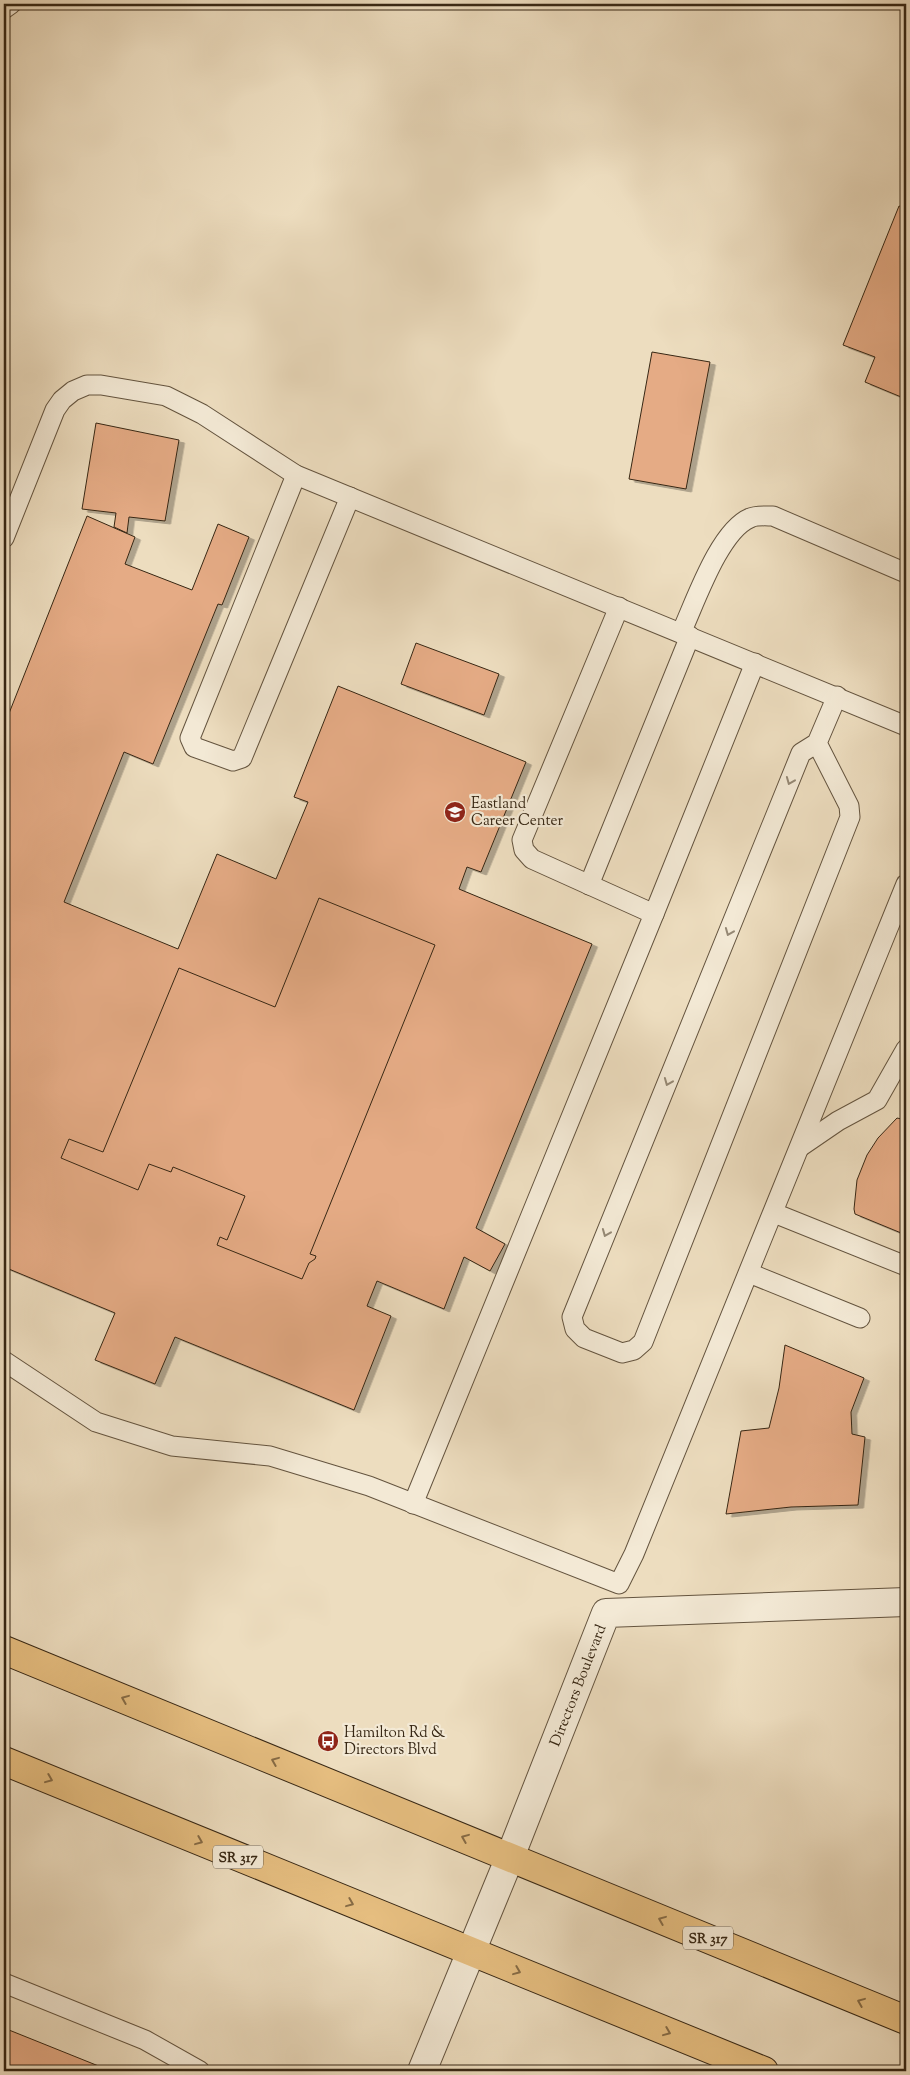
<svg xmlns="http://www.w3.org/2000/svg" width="910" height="2075" font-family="'Sorts Mill Goudy',serif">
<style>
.building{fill:#e5ab85;stroke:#372714;filter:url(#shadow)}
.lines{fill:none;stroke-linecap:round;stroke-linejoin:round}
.lane-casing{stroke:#64543f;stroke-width:21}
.street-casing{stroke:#64543f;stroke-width:30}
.primary-casing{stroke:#372714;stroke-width:30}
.lane{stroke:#f3e9d5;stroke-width:19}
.street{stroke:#f3e9d5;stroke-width:28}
.primary{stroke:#e6be80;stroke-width:28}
.oneway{stroke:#958874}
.oneway2{stroke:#866b45}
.labels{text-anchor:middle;stroke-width:4.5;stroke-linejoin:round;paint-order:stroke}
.shield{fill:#f3e9d5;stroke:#6f614e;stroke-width:1}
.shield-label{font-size:14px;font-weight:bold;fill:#372714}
.poi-label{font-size:15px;fill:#372714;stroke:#f3e9d5;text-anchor:start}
.street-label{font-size:15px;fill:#372714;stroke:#f3e9d5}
</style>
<defs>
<filter id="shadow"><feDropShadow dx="5.5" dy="3" stdDeviation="0" flood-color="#0004"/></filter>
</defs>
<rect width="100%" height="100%" fill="#edddbf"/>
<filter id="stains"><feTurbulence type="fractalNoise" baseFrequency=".004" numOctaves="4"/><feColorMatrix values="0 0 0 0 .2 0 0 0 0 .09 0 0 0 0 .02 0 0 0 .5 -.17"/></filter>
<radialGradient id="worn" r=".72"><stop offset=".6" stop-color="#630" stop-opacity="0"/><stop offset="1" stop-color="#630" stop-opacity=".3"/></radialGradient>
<g class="building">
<polygon points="899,206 906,208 906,399 865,382 875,357 843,345"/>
<polygon points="652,352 710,362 686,489 629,479"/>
<polygon points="96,423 179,440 165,521 129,517 127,533 114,527 116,513 82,509"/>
<polygon points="87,516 135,537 125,564 192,590 218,524 249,537 222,605 218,604 153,764 124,752 64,902 178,949 217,854 276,879 308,802 294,797 338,686 526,762 481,872 467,867 459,889 592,944 476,1228 505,1244 490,1271 464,1257 444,1309 377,1281 367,1306 391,1316 354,1410 175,1337 155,1384 95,1360 115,1313 4,1267 4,726"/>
<polygon points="416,643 499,674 484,715 401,684"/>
<polygon points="319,898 435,945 310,1254 316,1256 315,1259 309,1263 302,1279 217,1245 220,1237 227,1240 245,1196 173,1167 171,1172 149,1164 138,1190 61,1158 69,1139 103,1152 179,968 275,1007"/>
<polygon points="897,1118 906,1120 906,1235 855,1214 854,1209 857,1180 867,1155 878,1138"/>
<polygon points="785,1345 864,1378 851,1412 852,1434 865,1437 858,1505 791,1507 726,1514 741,1431 769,1428 779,1388"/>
<polygon points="4,2028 111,2071 4,2071"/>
</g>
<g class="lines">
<g class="lane-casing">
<g id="lane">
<polyline points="4,9 11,4"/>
<polyline points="296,475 190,738 194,747 233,761 242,758 350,497"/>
<polyline points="4,538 55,410 62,400 73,391 87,385 101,385 166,396 202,414 296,475 906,726"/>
<path d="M681,633C695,603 719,531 750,518C756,515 766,516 773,516L906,573"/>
<polyline points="817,743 849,806 850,817 643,1342 634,1350 622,1353 584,1338 575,1329 572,1317 801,753 817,743 837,696"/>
<polyline points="589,885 690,636"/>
<polyline points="654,914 755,663"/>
<polyline points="800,1147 838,1121 877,1100 906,1049"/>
<polyline points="774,1213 906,1266"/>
<polyline points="749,1273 860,1318"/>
<polyline points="4,1361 96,1422 172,1446 270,1456 369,1486 619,1584 634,1554 906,884"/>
<polyline points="413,1504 654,914 532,859 524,850 522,840 619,607"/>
<polyline points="4,1983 145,2040 200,2071"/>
</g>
</g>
<g class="street-casing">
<g id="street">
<path id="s1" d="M422,2071L510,1857L606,1613L906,1602"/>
</g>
</g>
<g class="primary-casing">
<g id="primary">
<polyline points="4,1650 906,2020"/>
<polyline points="4,1761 764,2071"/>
</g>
</g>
<use href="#lane" class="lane"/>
<use href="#street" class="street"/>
<use href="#primary" class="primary"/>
</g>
<defs><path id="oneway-chevron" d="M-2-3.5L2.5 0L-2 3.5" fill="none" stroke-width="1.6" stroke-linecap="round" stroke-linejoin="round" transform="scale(1.25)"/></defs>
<g class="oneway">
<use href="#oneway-chevron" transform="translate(790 781) rotate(112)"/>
<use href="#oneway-chevron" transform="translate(729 932) rotate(112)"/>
<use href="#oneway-chevron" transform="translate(668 1082) rotate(112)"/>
<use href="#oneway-chevron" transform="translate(606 1233) rotate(112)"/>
</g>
<g class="oneway2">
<use href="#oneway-chevron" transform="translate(125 1699) rotate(-158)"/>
<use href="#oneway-chevron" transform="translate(275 1761) rotate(-158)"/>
<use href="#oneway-chevron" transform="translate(49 1779) rotate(22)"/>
<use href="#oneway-chevron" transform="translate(465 1838) rotate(-158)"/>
<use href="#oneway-chevron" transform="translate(199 1841) rotate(22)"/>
<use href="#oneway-chevron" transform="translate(350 1903) rotate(22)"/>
<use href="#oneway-chevron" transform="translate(662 1920) rotate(-158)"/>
<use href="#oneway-chevron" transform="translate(517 1971) rotate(22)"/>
<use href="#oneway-chevron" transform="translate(861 2002) rotate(-158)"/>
<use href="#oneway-chevron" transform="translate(667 2032) rotate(22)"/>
</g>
<defs>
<g id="school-disc" transform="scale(1.125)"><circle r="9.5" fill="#8f2418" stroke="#f3e9d5"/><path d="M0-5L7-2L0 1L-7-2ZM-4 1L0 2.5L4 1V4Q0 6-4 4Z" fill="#fff"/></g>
<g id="bus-disc" transform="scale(1.125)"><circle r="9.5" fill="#8f2418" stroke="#f3e9d5"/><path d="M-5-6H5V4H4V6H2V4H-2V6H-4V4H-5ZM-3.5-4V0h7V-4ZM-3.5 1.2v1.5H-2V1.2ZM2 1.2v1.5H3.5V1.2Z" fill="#fff"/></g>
</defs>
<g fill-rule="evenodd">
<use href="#school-disc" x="455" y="812"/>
<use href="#bus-disc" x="328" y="1741"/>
</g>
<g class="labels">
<g class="shield">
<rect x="213" y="1845.5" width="50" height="23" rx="4"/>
<rect x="683" y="1926.5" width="50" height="23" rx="4"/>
</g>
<g class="shield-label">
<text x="238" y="1862">SR 317</text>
<text x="708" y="1943">SR 317</text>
</g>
<g class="poi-label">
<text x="471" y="808">Eastland<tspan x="471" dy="17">Career Center</tspan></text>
<text x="344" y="1737">Hamilton Rd &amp;<tspan x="344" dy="17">Directors Blvd</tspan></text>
</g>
<g class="street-label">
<text dy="5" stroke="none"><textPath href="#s1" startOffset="416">Directors Boulevard</textPath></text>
</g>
</g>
<rect width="910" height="2075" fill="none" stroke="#edddbf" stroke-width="20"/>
<rect x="5" y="5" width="900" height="2065" fill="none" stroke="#372714" stroke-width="2.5"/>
<rect x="10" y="10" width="890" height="2055" fill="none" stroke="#372714"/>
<rect width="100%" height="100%" filter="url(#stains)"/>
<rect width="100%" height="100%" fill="url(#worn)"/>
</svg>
